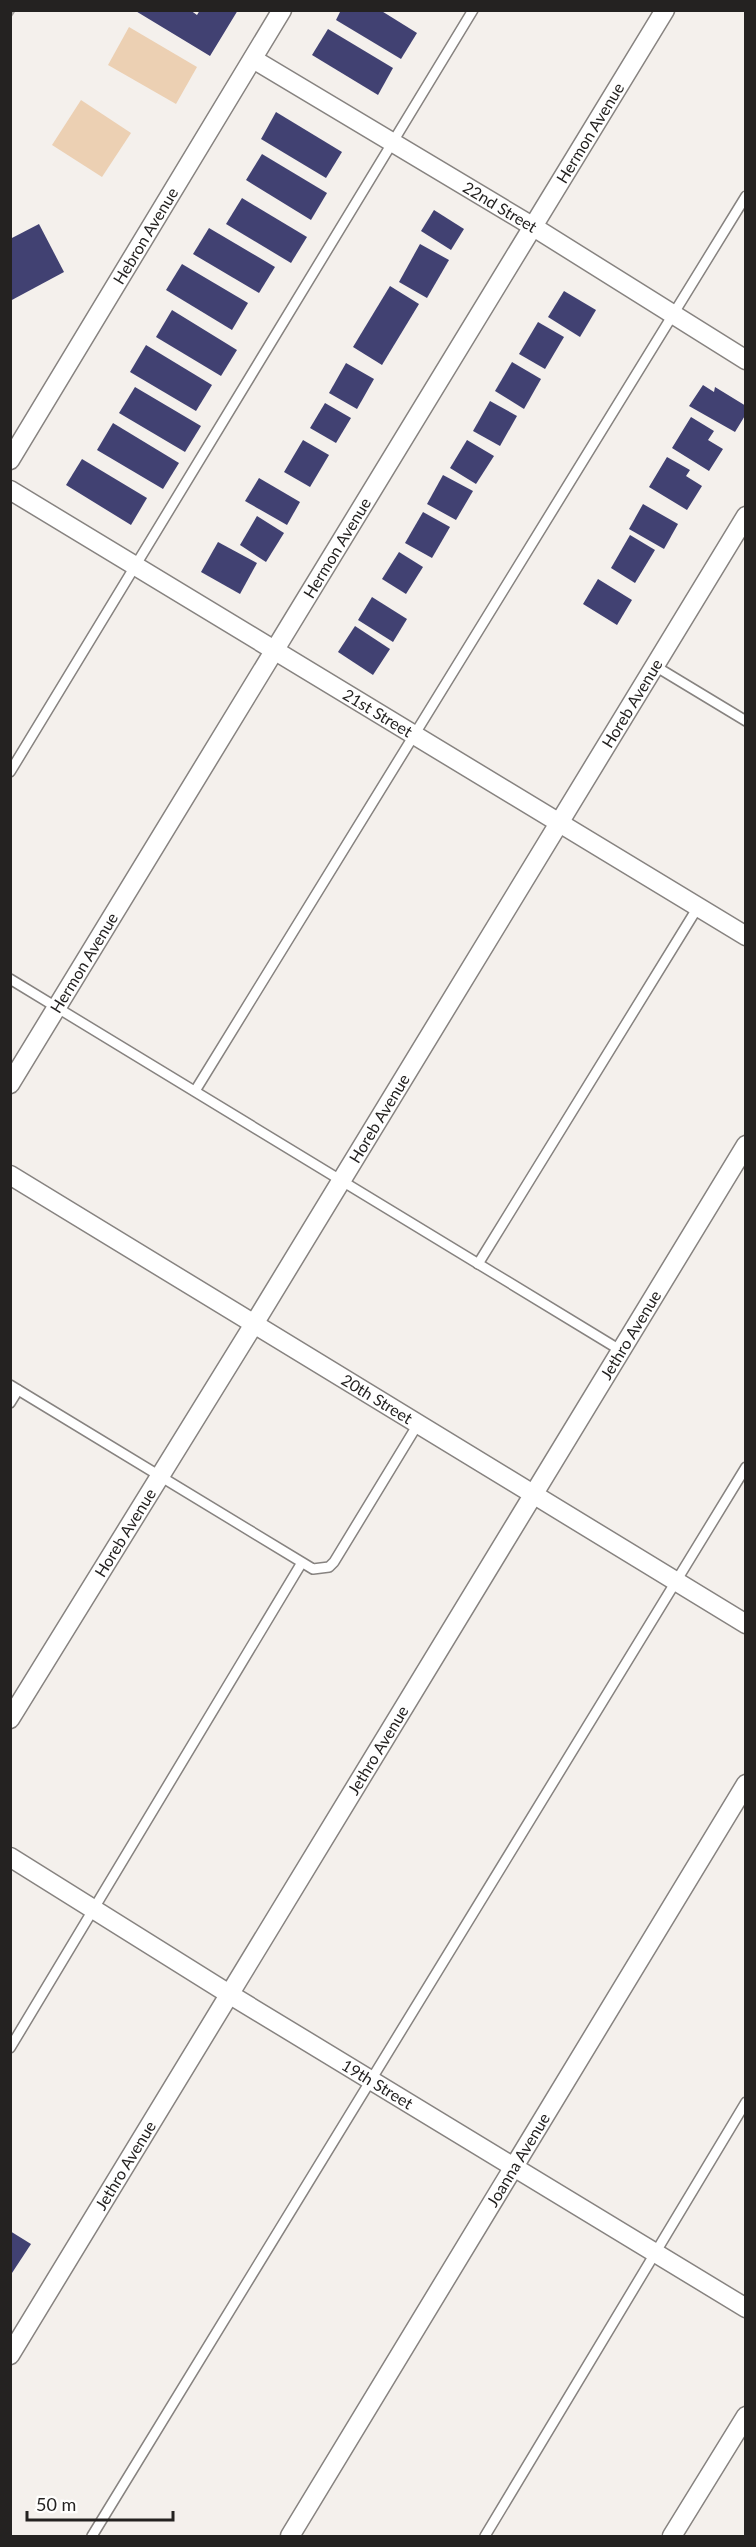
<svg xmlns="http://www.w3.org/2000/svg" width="756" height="2547" font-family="Lato,sans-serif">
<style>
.green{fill:#ecd0b3}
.building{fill:#414172}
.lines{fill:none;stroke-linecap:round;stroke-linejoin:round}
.lane-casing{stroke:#878380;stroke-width:12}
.street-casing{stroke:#878380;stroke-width:21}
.path{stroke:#a4a19e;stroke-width:4;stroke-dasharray:6 3;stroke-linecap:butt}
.lane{stroke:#fff;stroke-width:9}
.street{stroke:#fff;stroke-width:18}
.labels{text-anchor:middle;stroke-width:6;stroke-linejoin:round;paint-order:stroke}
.street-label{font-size:16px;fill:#242221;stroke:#fffefd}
</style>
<rect width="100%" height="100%" fill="#f4f0ec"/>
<g class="green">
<polygon points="129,27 197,67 176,104 108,65"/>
<polygon points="81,100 131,133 102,177 52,145"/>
</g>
<g class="building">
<polygon points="134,10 190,10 197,15 200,10 238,10 210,56"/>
<polygon points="341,10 380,10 417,33 401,59 336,20"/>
<polygon points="328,29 393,68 378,95 312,55"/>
<polygon points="276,112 342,152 326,178 261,139"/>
<polygon points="262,154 327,193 311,220 246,180"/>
<polygon points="242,198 307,237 291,263 226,224"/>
<polygon points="434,210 464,229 451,250 421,231"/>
<polygon points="39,224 64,272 10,301 10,239"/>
<polygon points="209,228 275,267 259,293 193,254"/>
<polygon points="420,244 449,260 427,298 399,282"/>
<polygon points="182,264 248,303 232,330 166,290"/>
<polygon points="390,286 419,304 382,365 353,347"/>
<polygon points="564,291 596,310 580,337 548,317"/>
<polygon points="172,310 237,350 221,376 156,337"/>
<polygon points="538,322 564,337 545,369 519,354"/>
<polygon points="146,345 212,385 196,411 130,372"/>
<polygon points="512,362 541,379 524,409 495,391"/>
<polygon points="346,363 374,379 357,409 329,393"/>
<polygon points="703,385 714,392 715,387 746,406 746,414 735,432 689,406"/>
<polygon points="135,387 201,426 185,452 119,413"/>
<polygon points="490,401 517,416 500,446 473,431"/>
<polygon points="325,403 351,418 336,443 310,428"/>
<polygon points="691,417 714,431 708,440 723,449 709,471 672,448"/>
<polygon points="113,423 179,463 163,489 97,450"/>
<polygon points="303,440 329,455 310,487 284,472"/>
<polygon points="467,440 494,456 476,484 450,468"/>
<polygon points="667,457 690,470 686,476 702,486 687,510 649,487"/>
<polygon points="82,459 147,498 131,525 66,485"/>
<polygon points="443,475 473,491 456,520 427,504"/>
<polygon points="259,478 300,502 287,525 245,501"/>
<polygon points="643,504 678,524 664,549 629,529"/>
<polygon points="423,512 450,527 432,558 405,543"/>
<polygon points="257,516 284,533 266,562 240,545"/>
<polygon points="630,535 655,550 635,583 611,568"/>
<polygon points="218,542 257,563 240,594 201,572"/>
<polygon points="399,552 423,567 406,594 382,579"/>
<polygon points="598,579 632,600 617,625 583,604"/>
<polygon points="372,597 407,619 393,642 358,620"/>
<polygon points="355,626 390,649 373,675 338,652"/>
<polygon points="10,2231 31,2244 10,2276"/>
</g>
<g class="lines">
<g class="lane-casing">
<g id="lane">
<polyline points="655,666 746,721"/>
<polyline points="10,772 473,10"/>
<polyline points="10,979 620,1350"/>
<polyline points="195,1091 746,196"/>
<polyline points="478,1264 698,907"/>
<polyline points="10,1385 313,1569 329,1567 334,1562 418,1424"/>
<polyline points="10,1403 18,1390"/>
<polyline points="10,2048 301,1564"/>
<polyline points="92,2536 746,1467"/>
<polyline points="485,2536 746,2102"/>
</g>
</g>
<g class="street-casing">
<g id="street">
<path id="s1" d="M253,59L532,226L746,360"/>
<path id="s2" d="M10,460L282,10"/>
<path id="s3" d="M10,490L746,936"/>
<path id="s4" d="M10,1084L665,10"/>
<path id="s5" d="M10,1175L746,1624"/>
<path id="s6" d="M10,1719L254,1324L746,516"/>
<path id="s7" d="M10,1857L229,1994L746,2308"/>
<path id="s8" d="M10,2355L746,1145"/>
<path id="s9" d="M290,2536L746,1784"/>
<polyline points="672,2536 746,2416"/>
</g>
</g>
<polyline class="path" points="10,16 14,10"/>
<use href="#lane" class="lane"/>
<use href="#street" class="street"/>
</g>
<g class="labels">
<g class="street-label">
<text dy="6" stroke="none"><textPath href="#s4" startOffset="1114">Hermon Avenue</textPath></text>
<text dy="6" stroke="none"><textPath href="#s1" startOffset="288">22nd Street</textPath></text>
<text dy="6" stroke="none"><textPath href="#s2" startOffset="262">Hebron Avenue</textPath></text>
<text dy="6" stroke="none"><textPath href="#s4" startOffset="628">Hermon Avenue</textPath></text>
<text dy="6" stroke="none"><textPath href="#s6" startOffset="1191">Horeb Avenue</textPath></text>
<text dy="6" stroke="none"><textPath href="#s3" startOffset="430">21st Street</textPath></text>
<text dy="6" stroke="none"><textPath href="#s4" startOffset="142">Hermon Avenue</textPath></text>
<text dy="6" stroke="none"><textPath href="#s6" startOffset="705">Horeb Avenue</textPath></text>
<text dy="6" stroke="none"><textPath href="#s8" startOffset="1194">Jethro Avenue</textPath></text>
<text dy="6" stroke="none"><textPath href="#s5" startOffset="430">20th Street</textPath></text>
<text dy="6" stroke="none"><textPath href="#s6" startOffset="219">Horeb Avenue</textPath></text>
<text dy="6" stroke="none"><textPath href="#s8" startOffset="708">Jethro Avenue</textPath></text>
<text dy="6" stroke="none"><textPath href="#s7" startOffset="432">19th Street</textPath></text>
<text dy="6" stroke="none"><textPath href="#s9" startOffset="440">Joanna Avenue</textPath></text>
<text dy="6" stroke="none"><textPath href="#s8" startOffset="222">Jethro Avenue</textPath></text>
</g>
</g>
<rect width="756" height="2547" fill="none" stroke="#242221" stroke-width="24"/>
<path d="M27 2511v9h146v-9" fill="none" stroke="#242221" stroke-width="3"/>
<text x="36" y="2511" font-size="18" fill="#242221" stroke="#fffefd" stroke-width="4.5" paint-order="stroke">50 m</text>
</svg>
